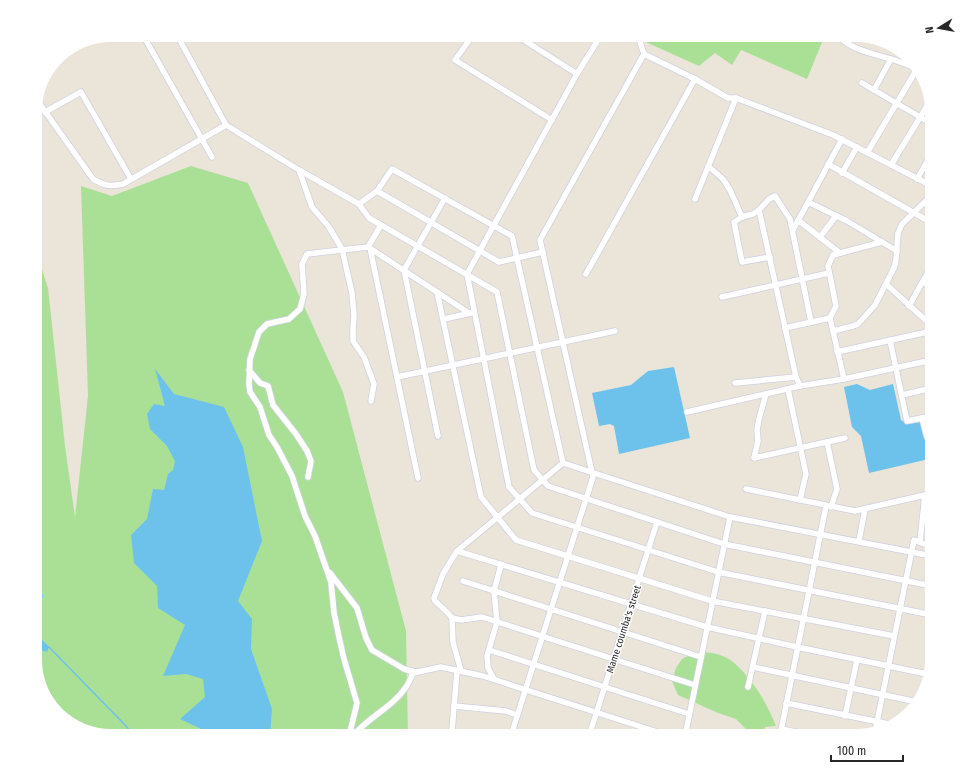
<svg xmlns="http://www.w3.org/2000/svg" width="967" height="771" font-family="'Fira Sans Condensed',sans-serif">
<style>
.green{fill:#aae096}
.water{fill:#6dc2ec}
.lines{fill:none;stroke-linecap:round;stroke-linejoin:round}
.stream{stroke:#6dc2ec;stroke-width:1.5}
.minor-casing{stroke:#cfd1e1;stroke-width:7}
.minor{stroke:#fff;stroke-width:5.5}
.labels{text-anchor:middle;stroke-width:3;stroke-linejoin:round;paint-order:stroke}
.street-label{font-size:10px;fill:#282828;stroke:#fff}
</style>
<rect width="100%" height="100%" fill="#eae4d9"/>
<g class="green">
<polygon points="633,35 825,35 807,79 741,50 732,65 715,53 699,66 639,39"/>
<polygon points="191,166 248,183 343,392 406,631 408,736 110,736 61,717 53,707 52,699 35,663 35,649 47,652 35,633 35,602 39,603 43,597 40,581 42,577 37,568 35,540 35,248 48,288 65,446 75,517 88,396 81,186 112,196"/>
<path d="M704,652C714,653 725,655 733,662C752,678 767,703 776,726L765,727L763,736L750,733L736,719L718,713L678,695L672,681L676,668L682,659L692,654Z"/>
</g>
<g class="water">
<polygon points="674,367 690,438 619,454 614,426 610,424 599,426 592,393 631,385 648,371"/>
<polygon points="155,369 174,394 224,407 243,447 262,541 238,601 252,619 251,649 272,709 270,736 216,736 180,719 205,697 203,679 186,674 163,676 185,625 158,608 157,586 134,563 131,535 147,519 153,489 164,490 168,474 173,470 175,461 167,446 150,429 147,414 154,404 165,406"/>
<polygon points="857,384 870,390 893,384 901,420 907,424 922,422 929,459 869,473 861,436 852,427 844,387"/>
<polygon points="35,540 36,544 40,547 42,557 37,568 42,577 40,581 43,597 39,603 35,602"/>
<polygon points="35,633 49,647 47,652 35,649"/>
</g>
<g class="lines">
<polyline class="stream" points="49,647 126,726 134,736"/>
<g class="minor-casing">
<g id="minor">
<polyline points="143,35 212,157"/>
<polyline points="177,35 226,125"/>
<polyline points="473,35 455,60 552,120"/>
<polyline points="516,35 577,74"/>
<polyline points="601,35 577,74 467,274 509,487 532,513 718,572 932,615"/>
<polyline points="628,35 639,39 644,54 695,79 728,98 736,98 833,135 932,186"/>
<path d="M836,35C842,39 847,44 854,47C875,57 898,58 919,70"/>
<polyline points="862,83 932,124"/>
<polyline points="874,90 891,59"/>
<path d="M37,100L93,179C105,186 110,187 123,184L226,125L299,170L359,204L369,218L497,292L534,470L548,486L724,544L932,586"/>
<polyline points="45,112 81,92 131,179"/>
<polyline points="867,153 917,69"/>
<polyline points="828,164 932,223"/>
<polyline points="891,165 930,101"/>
<polyline points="708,166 723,179 730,190 742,217"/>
<polyline points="299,170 312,207 329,227 342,249 352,293 354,315 353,331 353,341 364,357 374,384 371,401"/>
<polyline points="842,173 857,147"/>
<polyline points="917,179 932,153"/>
<polyline points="377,191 499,262 543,252"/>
<polyline points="695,199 736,98"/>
<polyline points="808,202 847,221 897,251"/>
<polyline points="359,204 377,191 392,169 512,236 563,463"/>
<polyline points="759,210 796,377 800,386"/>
<polyline points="798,220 840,253"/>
<polyline points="793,230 842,139"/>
<polyline points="820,237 836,216"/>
<polyline points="368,247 381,225"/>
<polyline points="370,248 418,478"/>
<polyline points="770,257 742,262 734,222 742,217 753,214 759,210 769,199 775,196 790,219 811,322"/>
<polyline points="586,274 695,79"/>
<polyline points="923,281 932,289"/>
<polyline points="886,284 932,326"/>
<polyline points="437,292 481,497 516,540 712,601 894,636"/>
<polyline points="722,297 829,273"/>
<polyline points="909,306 932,265"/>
<polyline points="444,319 471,313"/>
<polyline points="785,328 830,318"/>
<polyline points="833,331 853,326 858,324 875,305 894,268 896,260 898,233 902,224 932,195"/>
<polyline points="890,340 907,421 932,416"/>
<polyline points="837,352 932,331"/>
<polyline points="249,370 260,383 268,386 273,405 296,434 307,451 311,461 308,477"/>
<polyline points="397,377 615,331"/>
<polyline points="844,379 830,318 836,306 828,266 833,255 882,242"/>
<polyline points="735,383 796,377"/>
<polyline points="788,389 806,474 800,500"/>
<polyline points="766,394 759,419 757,430 758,441 754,458 845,438"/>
<polyline points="902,395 932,388"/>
<polyline points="687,412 800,386 844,379 932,360"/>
<polyline points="922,418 927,437 932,443"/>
<polyline points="438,436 404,270 445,198"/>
<polyline points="827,442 837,489 831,507"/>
<polyline points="563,463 730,517 932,556"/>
<polyline points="746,489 855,511 925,495 920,542"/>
<polyline points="924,511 932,516"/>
<polyline points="859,541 865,509"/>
<polyline points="457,551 707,627 797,647 927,674"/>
<polyline points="330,573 357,608 366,638 372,650 404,669 415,672"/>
<polyline points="463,581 701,657"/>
<polyline points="452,618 461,620 482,617 695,685"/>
<polyline points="489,650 689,714"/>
<polyline points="753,667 917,702"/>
<polyline points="461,671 453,642 452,618 447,612 435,601 434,598 443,574 457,551 563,463"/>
<polyline points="494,679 488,668 487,656 497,622 494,591 501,565"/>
<polyline points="748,687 765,611"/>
<polyline points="786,703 894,725"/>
<polyline points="454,706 506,711 517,715"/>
<polyline points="845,716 857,660"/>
<polyline points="513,729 593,477 540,240 644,54"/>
<polyline points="781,729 815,736"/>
<polyline points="875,732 914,540 932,547"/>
<polyline points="351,736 351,728 357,703 344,659 339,637 334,613 331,582 315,536 305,516 292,476 277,447 269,435 260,407 250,392 249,384 250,359 259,332 267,324 289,319 300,309 304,294 302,264 307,254 368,247 469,313"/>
<path d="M353,736C368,717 393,707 406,687C409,683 411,677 413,673L441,667L483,676L670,736"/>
<polyline points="450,736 452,731 457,671"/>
<polyline points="589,736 657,522"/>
<polyline points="685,736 730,517"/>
<polyline points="780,736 826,506"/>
</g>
</g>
<use href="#minor" class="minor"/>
</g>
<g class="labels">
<g class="street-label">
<text transform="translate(623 629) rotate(-72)" y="4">Mame coumba's street</text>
</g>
</g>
<path d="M0 0H967V771H0ZM111 42H856A69 69 0 0 1 925 111V660A69 69 0 0 1 856 729H111A69 69 0 0 1 42 660V111A69 69 0 0 1 111 42Z" fill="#fff" fill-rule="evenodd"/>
<g transform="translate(939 28) rotate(259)" stroke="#ffffff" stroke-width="3" paint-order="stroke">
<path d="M0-3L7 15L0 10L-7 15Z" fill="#282828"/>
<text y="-6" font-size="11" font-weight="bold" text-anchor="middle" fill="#282828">N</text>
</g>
<path d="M831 755v6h72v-6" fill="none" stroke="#282828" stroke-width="2"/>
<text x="837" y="755" font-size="12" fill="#282828" stroke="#ffffff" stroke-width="3" paint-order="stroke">100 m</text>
</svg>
